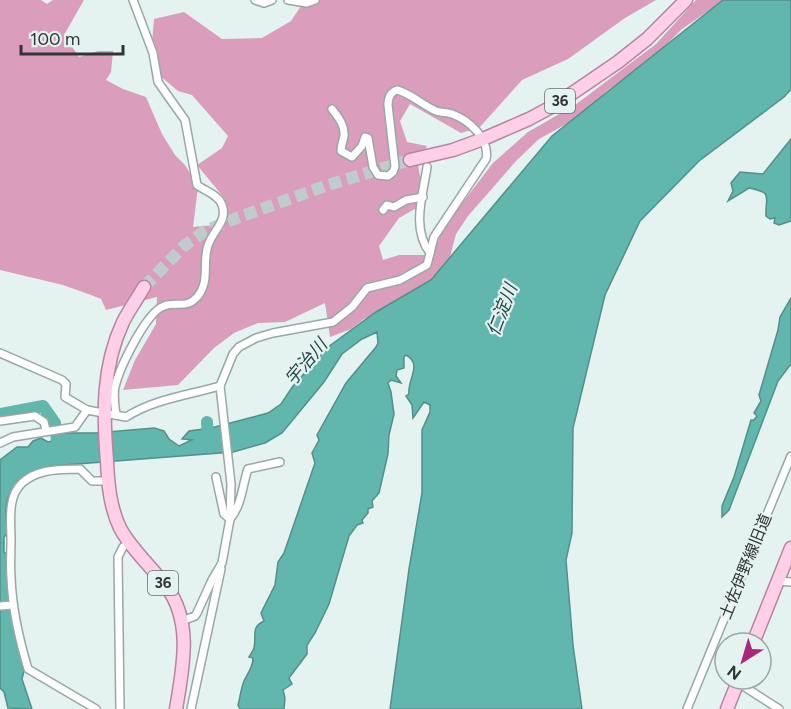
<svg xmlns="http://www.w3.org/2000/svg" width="791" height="709" font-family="Figtree,'Noto Sans JP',sans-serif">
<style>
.forest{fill:#db9dbc}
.water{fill:#61b6ad;stroke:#539089;stroke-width:1.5}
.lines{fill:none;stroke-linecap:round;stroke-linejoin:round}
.river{stroke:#61b6ad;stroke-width:12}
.primary-tunnel{stroke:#c0cccb;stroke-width:12;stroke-dasharray:12 6;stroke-linecap:butt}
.minor-casing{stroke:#9aa7a5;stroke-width:10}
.primary-casing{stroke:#b6859e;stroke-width:15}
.minor{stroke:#fff;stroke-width:7}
.primary{stroke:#fecfe7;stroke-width:12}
.labels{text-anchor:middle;stroke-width:4.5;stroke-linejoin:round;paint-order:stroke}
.shield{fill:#e4f2f0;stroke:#676e6d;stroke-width:1.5}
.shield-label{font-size:15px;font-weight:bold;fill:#313635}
.street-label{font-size:16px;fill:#313635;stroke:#e4f2f0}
.water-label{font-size:18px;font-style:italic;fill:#224a46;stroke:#e4f2f0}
</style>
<rect width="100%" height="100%" fill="#e4f2f0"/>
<polygon class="forest" points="0,0 41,0 47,4 53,0 84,0 64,35 79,57 98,51 113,51 111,72 106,80 123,89 146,97 162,134 175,155 185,165 198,187 193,227 215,225 225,199 197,165 222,148 228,136 192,95 178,91 153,70 152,43 154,19 184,12 222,39 262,38 291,21 305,0 656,0 625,18 568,59 522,80 479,128 461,133 410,104 400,121 407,142 427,146 418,164 422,190 420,206 399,218 379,246 383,260 399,255 432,255 444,227 493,163 528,132 575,105 656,44 696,0 724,0 682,29 651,60 608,90 579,117 539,139 516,161 468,216 456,234 450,257 438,275 425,290 383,312 364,319 351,329 330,337 325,303 285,322 258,323 234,333 214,348 178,385 123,390 135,360 156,324 157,297 106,310 101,299 91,295 63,285 0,270"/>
<g class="water">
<path d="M723,0H791V89L784,97L699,161L640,221L605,295L573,428L572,533L566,560L573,645L582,709H390L409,569L422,493V430L430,412V405L424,402L413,418L412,405L406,396L409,394C407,380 423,364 406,355L404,357V368L397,370L396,376L401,383L391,380L388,383L391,392L394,414L389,435L388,454L379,493L372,501L373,507L368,509V513L362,520L363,523L357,525L349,536L329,604L315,633L307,645V654L289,678L292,684L283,690L285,698L284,709H240L238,705C240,698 241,688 244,681C248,673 253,667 253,658L249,657C251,654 253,651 254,648C257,635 250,628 264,621L261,613L275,585L278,562L284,553L315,463L312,453L319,440L317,435L346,383L376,347L378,343L377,332L362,339L342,354L324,382L282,433L265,443L233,452L51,466C29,470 7,485 6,509C5,516 7,525 8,533L4,537V552L10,556L6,564L10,566L14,627L24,671L22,679L32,709L8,708L4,692L0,688V460L17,447H28L33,441L41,438L48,442L52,441L54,433H96L154,428L164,431L169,439L179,446L192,440L182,439L189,431L211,428L268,413L281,404L293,386L328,347L376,312L431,280L552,136Z"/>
<path d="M791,139V221L779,225L774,223L775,218L770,219L766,216C765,196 774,193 749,188L728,201L733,191L731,183L740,172L763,174Z"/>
<polygon points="791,298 791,364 778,381 729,510 722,517 722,506 734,477 751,420 754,420 757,416 754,413 761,401 759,395 778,330 780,317"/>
</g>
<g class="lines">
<g class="river">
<polyline points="0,414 43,406 55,423 57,441"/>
<polyline points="207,422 208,440"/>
</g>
<polyline class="primary-tunnel" points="144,287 184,246 205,231 234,219 325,186 410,160"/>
<g class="minor-casing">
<g id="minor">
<polyline points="255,0 264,3 272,0"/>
<polyline points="288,0 307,3 315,0"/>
<path d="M427,167C423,195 411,228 430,253"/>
<polyline points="383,210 387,205 394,207 406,200 423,197"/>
<path d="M0,353L62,380L66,384L65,397L87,410L126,417C155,399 188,395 220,386"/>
<path d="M116,415C115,406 113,396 115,387C119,369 146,312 164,306C177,301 186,310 198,296C211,279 201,260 209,243C214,230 228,220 222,205C219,195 205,191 197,185L185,120L158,82L153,53L133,0"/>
<polyline points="0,421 35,416 44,422 46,430"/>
<polyline points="0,443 13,437 75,427 87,410"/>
<path d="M216,477L224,514L230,519C242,505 242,486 248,469L280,462"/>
<polyline points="778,581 791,582"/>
<polyline points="0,606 13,605"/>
<path d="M182,621L195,616L197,613L212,580L222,563L230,519L231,484L220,386L233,354L239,347L256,338L273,333L333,322L352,307L367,288L400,280L427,265L434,237L486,159C490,139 469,120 452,114C446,112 439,113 434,110C421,104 410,93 397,90C390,92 388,98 388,105L395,167L393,172L388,176L378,175L373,167L368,138L365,137L362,146L352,157L341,151C341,145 343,142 344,136C345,125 338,117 332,109"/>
<polyline points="737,682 779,709"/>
<path d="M96,709L28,669C19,639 12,609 11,577C10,565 11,553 11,540C11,521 7,497 22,483C39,468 59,470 80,469L92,481H108"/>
<polyline points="120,709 118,557 123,547 130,542"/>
<polyline points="191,709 221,569"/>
<polyline points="687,709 791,456"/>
</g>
</g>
<g class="primary-casing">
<g id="primary">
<polyline points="410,160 453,150 483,139 529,119 555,105 618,62 647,39 686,0"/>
<path d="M144,287C137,299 129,310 123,322C102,367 103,414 107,461C108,484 110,507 120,528C131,549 151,566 166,586C193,622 183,667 176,709"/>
<polyline points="753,643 791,548"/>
<polyline points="727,709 739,679"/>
</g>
</g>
<use href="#minor" class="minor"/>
<use href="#primary" class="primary"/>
</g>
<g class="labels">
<g class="shield">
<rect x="545" y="89" width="30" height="24" rx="4.5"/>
<rect x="148" y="571" width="30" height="24" rx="4.5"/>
</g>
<g class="shield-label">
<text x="560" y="106">36</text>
<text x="163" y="588">36</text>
</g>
<g class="street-label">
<text transform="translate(745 566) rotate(-68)" y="6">土佐伊野線旧道</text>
</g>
<g class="water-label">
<text transform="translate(502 310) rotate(-69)" y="6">仁淀川</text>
<text transform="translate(306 362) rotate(-50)" y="6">宇治川</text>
</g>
</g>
<g transform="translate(743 661) rotate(217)"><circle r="28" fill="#e4f2f0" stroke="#9ca7a5" stroke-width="1.5"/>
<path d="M0-4.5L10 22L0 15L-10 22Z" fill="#a92978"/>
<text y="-9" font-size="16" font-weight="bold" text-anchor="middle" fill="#313635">N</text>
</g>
<path d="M21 45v9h102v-9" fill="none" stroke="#313635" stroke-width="3"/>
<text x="30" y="45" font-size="18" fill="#313635" stroke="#e4f2f0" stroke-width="4.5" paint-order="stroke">100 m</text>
</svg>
